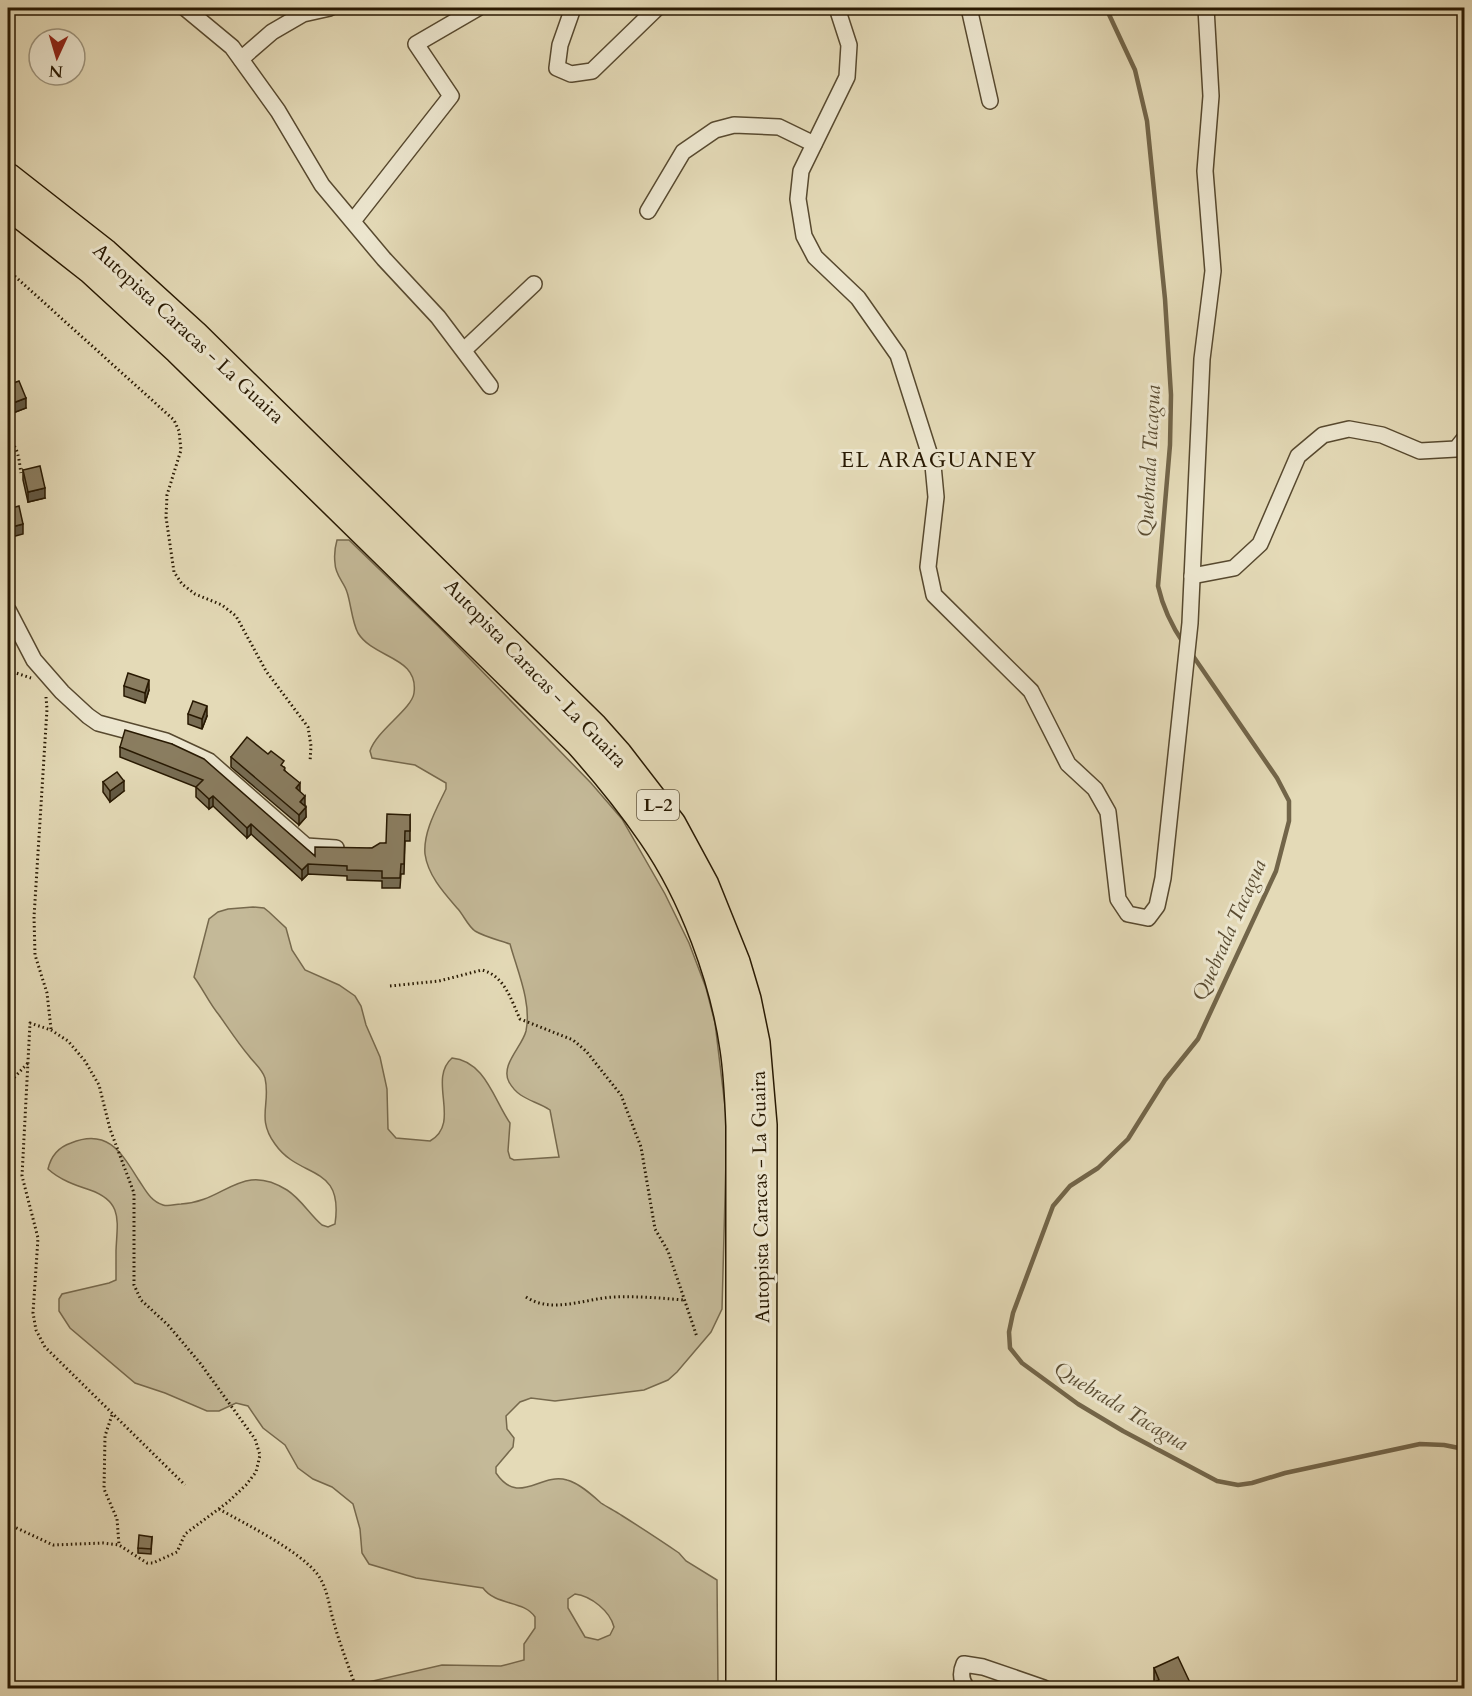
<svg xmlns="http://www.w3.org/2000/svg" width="1472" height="1696" font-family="Cardo,serif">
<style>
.green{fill:#c4b998;stroke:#76694d;stroke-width:1.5;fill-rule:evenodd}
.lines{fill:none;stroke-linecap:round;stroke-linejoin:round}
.stream{stroke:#726549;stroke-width:4.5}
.street-casing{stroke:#57492f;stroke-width:18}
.highway-casing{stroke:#281902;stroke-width:30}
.path{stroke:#281902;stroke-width:3;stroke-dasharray:1.5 3;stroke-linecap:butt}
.street{stroke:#ede7d0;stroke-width:15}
.highway{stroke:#e4dab7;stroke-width:27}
.wall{fill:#776c53;stroke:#281902;stroke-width:1.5}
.shaded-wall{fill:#615843;stroke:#281902;stroke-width:1.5}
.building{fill:#8a7d60;stroke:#281902;stroke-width:1.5}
.labels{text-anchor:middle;stroke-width:6;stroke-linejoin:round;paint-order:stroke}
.shield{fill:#ede7d0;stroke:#635740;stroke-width:1.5}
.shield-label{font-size:18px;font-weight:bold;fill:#281902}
.street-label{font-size:20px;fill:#281902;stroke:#ede7d0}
.water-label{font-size:21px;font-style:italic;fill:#5a4c32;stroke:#ede7d0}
.quarter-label{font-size:22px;letter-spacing:1.5px;fill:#281902;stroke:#ede7d0}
</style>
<rect width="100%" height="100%" fill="#e4dab7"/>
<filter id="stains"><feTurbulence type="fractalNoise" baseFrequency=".00333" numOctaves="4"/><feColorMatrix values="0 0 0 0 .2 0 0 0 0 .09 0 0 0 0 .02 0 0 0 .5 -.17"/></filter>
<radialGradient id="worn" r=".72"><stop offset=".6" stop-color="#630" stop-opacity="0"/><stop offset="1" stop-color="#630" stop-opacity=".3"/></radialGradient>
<path class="green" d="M337,540H349L438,626L591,783L622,819L665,894L689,943L706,988L715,1023L727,1123L722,1309L711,1332L677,1372L668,1380L644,1390L555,1401L531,1398L520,1402L506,1416L507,1429L514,1438L513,1447L496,1467V1473C519,1507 540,1472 567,1480C579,1483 592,1495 601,1503C607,1507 615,1511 621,1515C640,1527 660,1540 679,1553L686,1561L717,1580L718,1688H366L364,1683L442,1665L501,1666L524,1660V1644L535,1628V1617C524,1600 496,1606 483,1588L416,1578L369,1564L362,1553L360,1529L353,1504L332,1487L313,1479L298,1468L285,1445L263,1428L248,1406L236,1403L219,1411H207L165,1393L135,1383L70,1328L59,1311V1299L62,1294L109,1283L116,1280C116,1270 116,1261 116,1251C117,1222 124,1202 90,1190C75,1185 60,1180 48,1169C51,1156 59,1147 71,1143C107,1128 121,1152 138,1179C145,1189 150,1201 163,1205C169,1207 175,1204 181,1204C225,1202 241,1161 287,1190C301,1199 310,1215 322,1225L328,1227L335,1224C344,1163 300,1180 275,1144C256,1118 271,1104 265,1078C262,1069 254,1063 249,1056C238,1043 229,1029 219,1015C209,1003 203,989 194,977L209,919L218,912L228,909L253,907L264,908L269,912L286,928L292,950L305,970L339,985L355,996L361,1006L366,1025L380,1057L387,1089L388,1129L396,1138L430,1141C462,1123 427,1080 452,1058C485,1061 494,1100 510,1123L508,1151L510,1158L514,1160L559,1157L550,1110C535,1100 519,1100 509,1082C500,1065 522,1047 526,1031C532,1003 517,970 510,944C499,940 485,937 475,931C468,926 464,916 458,909C445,894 428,876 425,854C423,832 437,808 446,789V783L415,765L372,758L370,751C376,731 412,709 414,693C419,656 374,659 358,633C352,622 351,604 347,592C344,582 335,575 335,563C334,555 335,547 337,540ZM575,1594C591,1596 610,1611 614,1627L610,1635L598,1640L585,1637L568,1608V1599Z"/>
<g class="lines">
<g class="stream">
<path d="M1106,8L1135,70L1147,121L1165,299L1171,395L1170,445L1158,586C1163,608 1171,625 1184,644"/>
<polyline points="1191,653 1277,778 1289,801 1289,821 1276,871 1198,1039 1165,1080 1128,1139 1098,1168 1070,1186 1053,1206 1013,1313 1009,1332 1010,1348 1022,1363 1078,1404 1123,1431 1217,1481 1238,1485 1252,1483 1285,1473 1420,1444 1444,1445 1464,1449"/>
</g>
<g class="street-casing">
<g id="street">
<polyline points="185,8 232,47 278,111 322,185 384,259 438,317 490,386"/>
<polyline points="573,8 560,45 557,68 571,74 592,71 657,8"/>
<polyline points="837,8 849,45 847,77 801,171 798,199 804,236 815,257 858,298 898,355 933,465 936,497 928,567 934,595 1031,691 1068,764 1095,789 1108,812 1118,899 1128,914 1148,918 1157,906 1163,878 1190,623 1202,359 1213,271 1205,171 1211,96 1206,8"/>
<polyline points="969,8 990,101"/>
<polyline points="241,59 272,32 303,14 330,8"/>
<polyline points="648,211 683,152 715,130 734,125 779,127 814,144"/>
<polyline points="353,221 451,96 416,44 478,8"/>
<polyline points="464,350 534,284"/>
<polyline points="1192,576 1234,568 1260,544 1298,456 1323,435 1349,429 1382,435 1420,451 1456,449 1464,439"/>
<polyline points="8,610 34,660 62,692 88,716 98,723 166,741 209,761 306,846 336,848"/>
<path d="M967,1688C961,1681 960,1673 964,1664L983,1667L1044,1688"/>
</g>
</g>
<g class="highway-casing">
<g id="highway">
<polyline points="8,177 105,253 194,334 594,727 618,754 672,824 705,885 736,962 747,999 756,1043 763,1125 762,1688"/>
<path d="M8,205L91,270L178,350L578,742C605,772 630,803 652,835C693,894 724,978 734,1048C738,1074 739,1100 740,1126V1688"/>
</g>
</g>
<g class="path">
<polyline points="8,270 174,420 179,431 181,450 167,495 166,517 174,572 182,584 195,594 222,605 236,616 266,671 308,727 311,746 310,762"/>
<path d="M8,440C19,446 19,462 21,473"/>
<polyline points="8,672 16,673 31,678"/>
<polyline points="46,697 47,709 34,917 35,955 47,993 51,1029"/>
<path d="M390,986L439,981L482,970C505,976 511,1000 520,1019L573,1040L586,1051L621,1095L641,1147L655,1229L668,1251L697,1337"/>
<polyline points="8,1084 28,1063"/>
<path d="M526,1297C552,1314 584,1299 613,1297C637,1296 660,1298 684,1300"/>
<polyline points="112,1415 105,1436 104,1489 117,1519 119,1545"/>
<path d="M219,1509C247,1525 299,1550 318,1575C328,1589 329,1607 334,1623C340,1645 349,1667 356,1688"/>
<polyline points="8,1524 53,1545 103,1543 119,1545 147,1563 153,1563 177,1552 185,1534 228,1502 246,1485 256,1472 260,1455 255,1439 200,1363 168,1325 141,1300 134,1285 134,1193 110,1129 99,1085 85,1061 68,1041 51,1030 30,1023 22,1176 38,1238 33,1313 36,1330 45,1347 185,1485"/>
</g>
<use href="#street" class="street"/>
<use href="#highway" class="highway"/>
</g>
<g class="wall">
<polygon points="8,385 26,408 13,413 8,398"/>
<polygon points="23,470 45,498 28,502 23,480"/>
<polygon points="124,686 149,690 145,703 124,696"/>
<polygon points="188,714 207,716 202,729 188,724"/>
<polygon points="172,744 315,856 372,848 386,843 410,815 410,841 405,841 404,874 401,874 400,888 382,888 382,881 347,880 347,876 308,874 302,880 251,834 247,838 213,806 209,809 196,797 196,787 120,757 120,747"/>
<polygon points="231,757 284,767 285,771 300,792 305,806 306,817 299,825 231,767"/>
<polygon points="103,782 124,791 110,802 103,792"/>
<polygon points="152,1537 151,1554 138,1553 138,1548"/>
<polygon points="1154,1668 1193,1689 1154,1682"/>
</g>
<g class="shaded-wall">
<polygon points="26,398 26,408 13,413 13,403"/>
<polygon points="45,488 45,498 28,502 28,492"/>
<polygon points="23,524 23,534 8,538 8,528"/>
<polygon points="149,680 149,690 145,703 145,693"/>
<polygon points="207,706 207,716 202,729 202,719"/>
<polygon points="124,781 124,791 110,802 110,791"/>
<polygon points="300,783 300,793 296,788"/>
<polygon points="213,796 213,806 209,809 209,799"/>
<polygon points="305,796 305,806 300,802"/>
<polygon points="306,807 306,817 299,825 299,815"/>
<polygon points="251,824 251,834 247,838 247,828"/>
<polygon points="308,864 308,874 302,880 302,870"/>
</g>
<g class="building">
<polygon points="19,381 26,398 13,403 8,385"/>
<polygon points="40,466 45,488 28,492 23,470"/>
<polygon points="19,506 23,524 8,528 8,509"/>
<polygon points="128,673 149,680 145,693 124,686"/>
<polygon points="193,701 207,706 202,719 188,714"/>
<polygon points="125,730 172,744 204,759 315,856 315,847 372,848 380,843 386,843 387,814 410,815 410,831 405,831 404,864 401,864 400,878 382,878 382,871 347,870 347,866 308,864 302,870 251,824 247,828 213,796 209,799 196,787 203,780 120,747"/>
<polygon points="247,737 268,754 271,751 284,761 281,765 285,768 284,770 300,783 296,788 305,796 300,802 306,807 299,815 231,757"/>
<polygon points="117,772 124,781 110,791 103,782"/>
<polygon points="139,1535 152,1537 151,1549 138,1548"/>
<polygon points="1178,1657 1193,1689 1140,1689 1159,1680 1154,1668"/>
</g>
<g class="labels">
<rect class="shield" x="637" y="790" width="42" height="30" rx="4.5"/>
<g class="shield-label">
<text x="658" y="811">L-2</text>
</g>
<g class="street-label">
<text transform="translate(189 333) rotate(43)" y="7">Autopista Caracas - La Guaira</text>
<text transform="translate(536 673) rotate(46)" y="7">Autopista Caracas - La Guaira</text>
<text transform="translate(760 1197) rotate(-91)" y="7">Autopista Caracas - La Guaira</text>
</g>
<g class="water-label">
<text transform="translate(1149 461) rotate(-87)" y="7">Quebrada Tacagua</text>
<text transform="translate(1229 930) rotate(-66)" y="7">Quebrada Tacagua</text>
<text transform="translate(1121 1406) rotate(31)" y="7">Quebrada Tacagua</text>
</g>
<g class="quarter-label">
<text x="939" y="467">EL ARAGUANEY</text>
</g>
</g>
<rect width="1472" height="1696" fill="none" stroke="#e4dab7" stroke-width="30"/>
<rect x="9" y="9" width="1454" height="1678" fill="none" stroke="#281902" stroke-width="3"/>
<rect x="15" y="15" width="1442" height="1666" fill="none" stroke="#281902" stroke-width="1.5"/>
<g transform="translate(57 57) rotate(184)"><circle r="28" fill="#ede7d0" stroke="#9e957e" stroke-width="1.5"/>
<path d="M0-4.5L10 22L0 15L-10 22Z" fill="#8f2418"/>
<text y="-9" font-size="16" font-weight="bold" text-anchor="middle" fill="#281902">N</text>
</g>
<rect width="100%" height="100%" filter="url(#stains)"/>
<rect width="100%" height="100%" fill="url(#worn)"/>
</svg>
